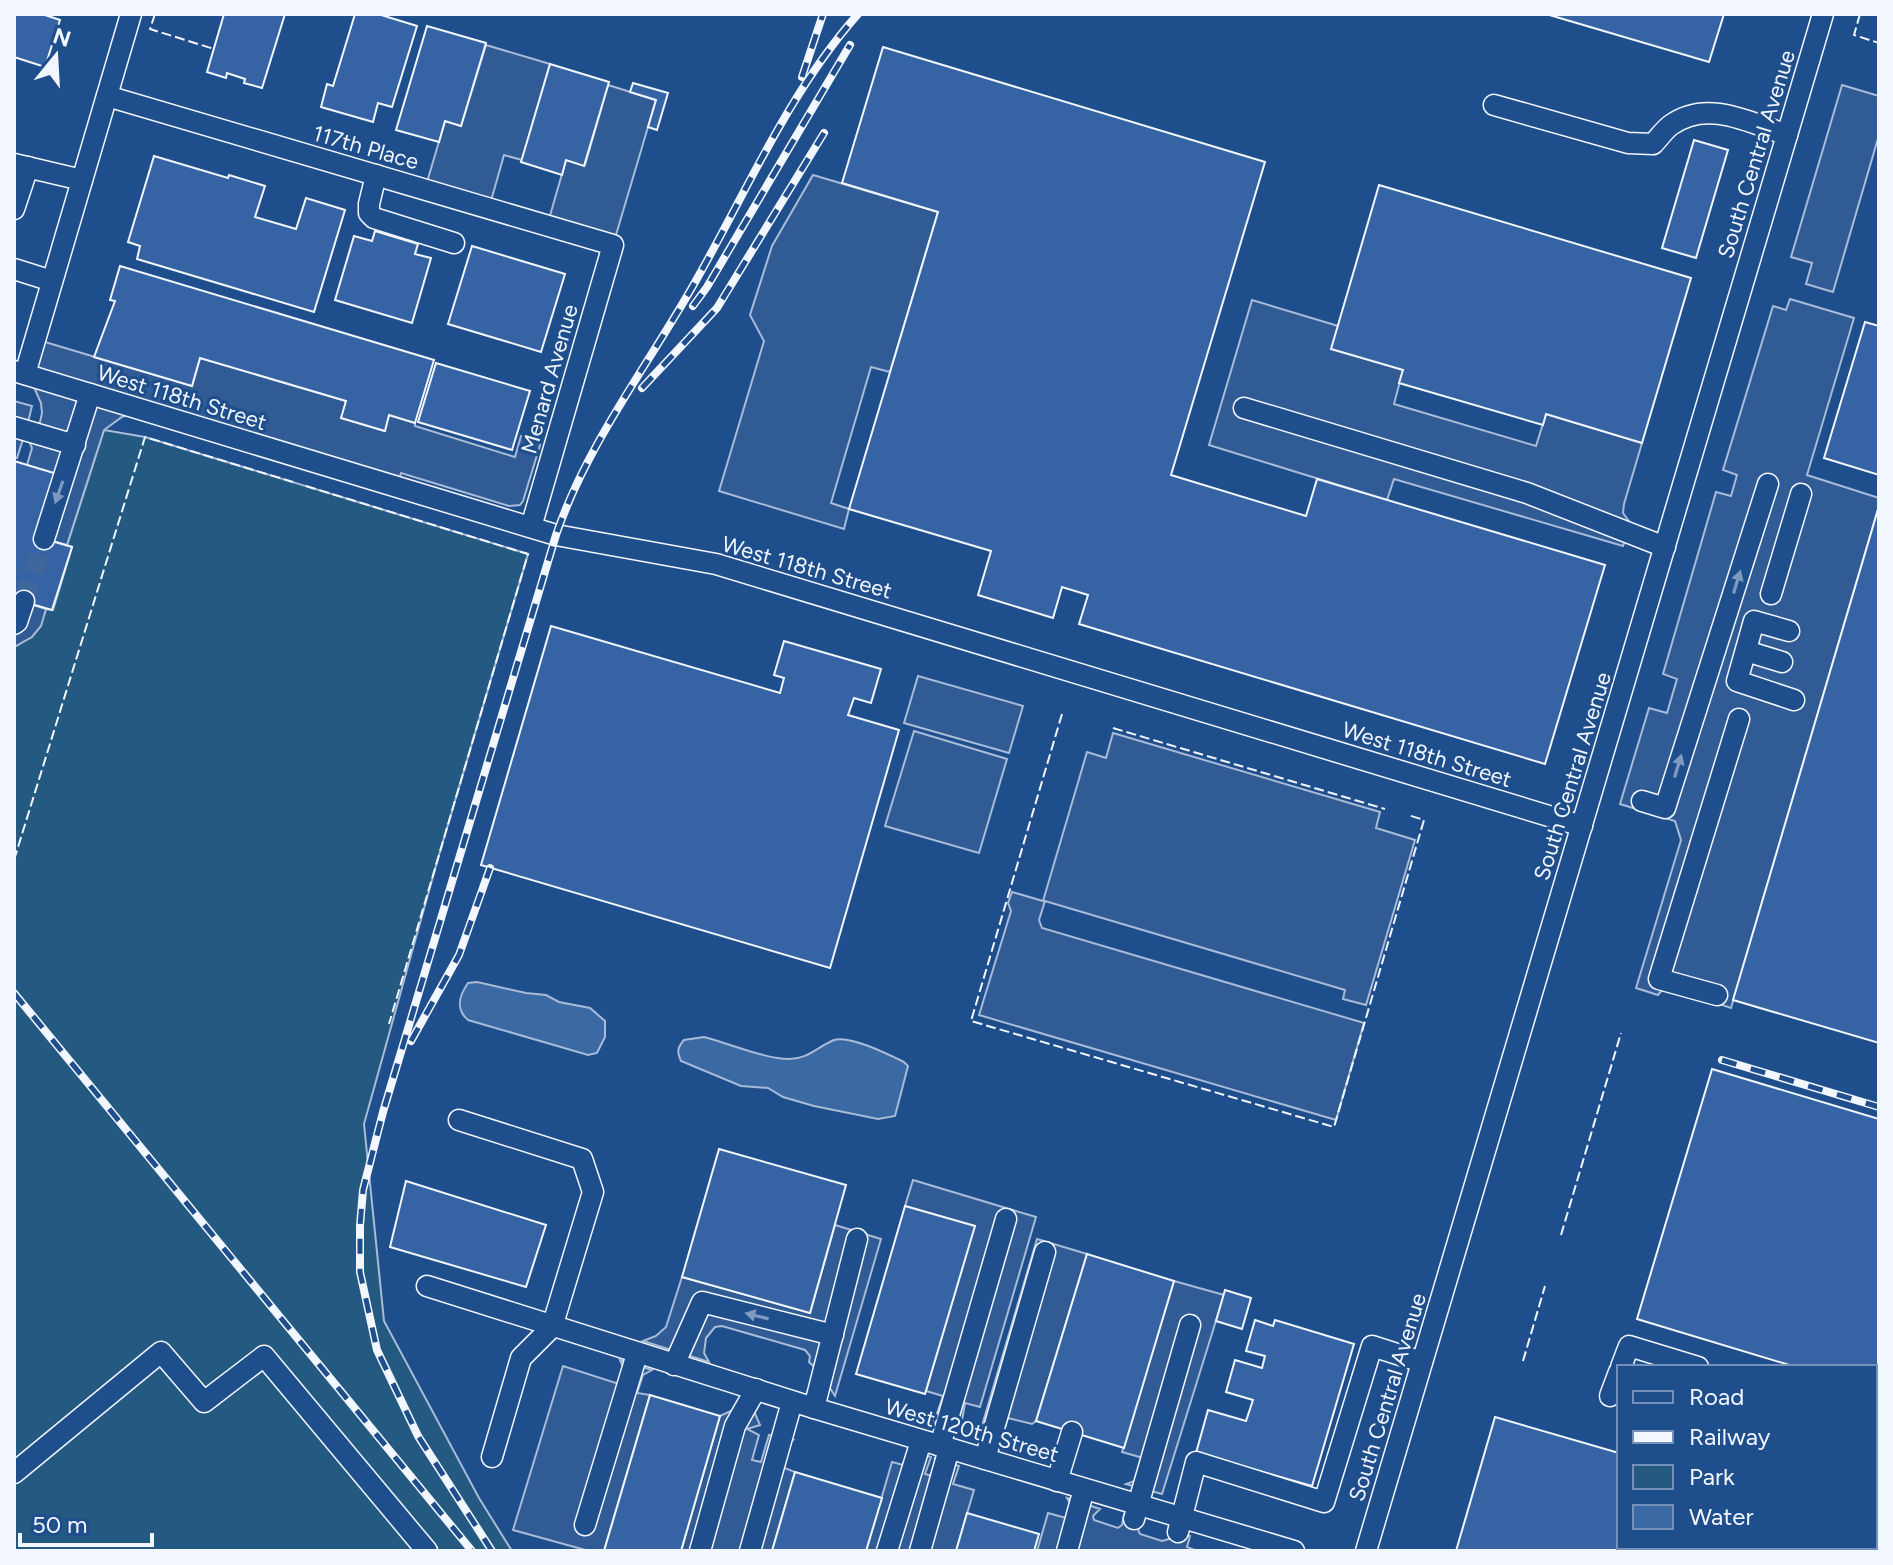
<svg xmlns="http://www.w3.org/2000/svg" width="1893" height="1565" font-family="Figtree,sans-serif">
<style>
.green{fill:#245a82;stroke:#a8bbd7;stroke-width:2}
.parking{fill:#305b95;stroke:#a8bbd7;stroke-width:2}
.water{fill:#3b69a3;stroke:#a8bbd7;stroke-width:2}
.building{fill:#3563a3;stroke:#f2f6ff;stroke-width:2}
.lines{fill:none;stroke-linecap:round;stroke-linejoin:round}
.minor-tunnel{stroke:#3f679d;stroke-width:20;stroke-dasharray:20 10;stroke-linecap:butt}
.minor-casing{stroke:#f2f6ff;stroke-width:23}
.minor{stroke:#1f4e8c;stroke-width:20}
.rail-casing{stroke:#f2f6ff;stroke-width:8}
.rail{stroke:#1f4e8c;stroke-width:5;stroke-dasharray:15;stroke-linecap:butt}
.fence{stroke:#f2f6ff;stroke-width:2;stroke-dasharray:10 4;stroke-linecap:butt}
.oneway{fill:#7e9ac0}
.labels{text-anchor:middle;stroke-width:6;stroke-linejoin:round;paint-order:stroke}
.street-label{font-size:22px;fill:#f2f6ff;stroke:#1f4e8c}
</style>
<rect width="100%" height="100%" fill="#1f4e8c"/>
<path class="green" d="M104,430L145,437L528,554L439,855L364,1124L384,1321L479,1498L512,1551H14V647C33,637 40,629 46,609L53,610L72,547L67,545Z"/>
<g class="parking">
<polygon points="486,45 550,64 522,160 504,155 489,208 425,189 445,121 461,126"/>
<polygon points="608,85 656,100 613,245 547,226 566,160 585,165"/>
<polygon points="1842,85 1879,96 1879,135 1833,292 1806,284 1812,263 1791,257"/>
<polygon points="813,175 938,212 890,372 871,367 831,503 849,509 844,529 719,491 764,341 750,315 772,246"/>
<polygon points="1790,299 1854,318 1807,475 1879,498 1879,506 1731,1008 1671,988 1663,989 1658,995 1636,988 1681,840 1675,821 1620,804 1649,708 1667,713 1677,679 1663,674 1716,492 1731,496 1737,475 1723,470 1773,306 1786,310"/>
<polygon points="1252,300 1338,326 1403,370 1394,404 1536,446 1546,414 1642,443 1624,504 1623,513 1631,524 1623,546 1394,479 1387,500 1209,445"/>
<polygon points="35,339 192,386 200,358 346,401 342,418 384,431 389,415 415,423 415,426 515,457 521,436 541,442 523,501 520,505 509,506 401,473 397,486 142,409 122,417 104,430 67,545 38,537 27,465 32,448 29,441 23,439 17,458 14,457 14,401 32,406 28,422 35,425 40,422 42,413 41,403 29,376"/>
<polygon points="14,599 46,609 41,626 32,637 14,647"/>
<polygon points="918,676 1023,706 1009,753 904,723"/>
<polygon points="914,731 1007,759 979,853 885,826"/>
<polygon points="1113,733 1380,812 1376,828 1415,840 1366,1005 1343,999 1345,990 1045,901 1039,920 1042,928 1364,1023 1336,1120 979,1015 1011,911 1008,903 1012,892 1043,901 1087,752 1106,758"/>
<polygon points="913,1180 1036,1217 980,1407 965,1403 961,1426 968,1436 929,1423 935,1419 943,1396 926,1391 974,1226 905,1206"/>
<polygon points="835,1225 881,1239 835,1396 818,1370 809,1362 810,1356 805,1350 722,1326 715,1327 706,1338 704,1353 709,1362 643,1341 656,1336 666,1327 682,1277 810,1313"/>
<polygon points="1037,1239 1087,1254 1036,1421 1032,1424 1008,1418 1001,1438 1003,1446 978,1439"/>
<polygon points="1174,1281 1224,1295 1162,1494 1126,1484 1137,1480 1143,1458 1122,1452"/>
<polygon points="620,1360 652,1370 643,1375 637,1393 650,1395 604,1551 589,1551 513,1530 563,1366 622,1385 625,1371"/>
<polygon points="750,1402 760,1425 747,1429 759,1435 752,1460 761,1462 769,1435 793,1440 788,1443 782,1467 795,1472 772,1551 681,1551 720,1416"/>
<polygon points="908,1449 931,1457 925,1474 932,1476 910,1551 866,1551 892,1462 907,1466"/>
<polygon points="935,1459 959,1466 953,1484 974,1490 956,1551 912,1551 937,1463"/>
<polygon points="1067,1498 1100,1509 1093,1516 1094,1520 1118,1528 1122,1525 1124,1515 1143,1522 1138,1530 1140,1534 1162,1541 1169,1539 1170,1530 1190,1536 1187,1547 1197,1551 1037,1551 1048,1513 1066,1518 1071,1505"/>
</g>
<g class="water">
<path d="M477,982L526,993L546,995L559,1002L590,1008L605,1021V1037L597,1053L588,1055L468,1020C455,1009 459,996 468,983Z"/>
<path d="M704,1037C728,1043 765,1059 789,1059C808,1059 817,1047 834,1040C850,1035 888,1054 904,1062L908,1066L895,1116L878,1119L814,1106L783,1097L768,1088L741,1086L681,1061C677,1052 677,1048 684,1040Z"/>
</g>
<g class="building">
<polygon points="14,14 42,14 60,20 45,67 14,57"/>
<polygon points="224,14 285,14 262,88 244,83 245,79 227,73 226,78 207,72"/>
<polygon points="355,14 378,14 417,26 392,107 378,103 373,122 321,107 327,84 333,86"/>
<polygon points="1546,14 1724,14 1709,62"/>
<polygon points="427,26 486,43 461,126 445,121 439,142 396,130"/>
<polygon points="883,47 1265,162 1171,475 1306,516 1317,479 1605,565 1545,764 1079,624 1088,595 1062,587 1053,618 978,595 991,551 849,509 938,212 842,183"/>
<polygon points="550,64 609,82 584,166 566,160 562,175 521,162"/>
<polygon points="633,83 668,93 657,130 648,127 656,100 630,92"/>
<polygon points="1694,140 1728,150 1696,258 1662,248"/>
<polygon points="154,156 228,178 229,175 265,186 255,217 296,229 306,198 345,210 314,312 137,259 140,246 128,242"/>
<polygon points="1379,185 1691,278 1642,443 1546,414 1543,425 1399,383 1403,370 1331,349"/>
<polygon points="375,231 418,244 415,254 431,258 412,323 335,300 354,236 372,241"/>
<polygon points="472,246 565,274 541,352 448,324"/>
<polygon points="120,266 434,360 415,423 389,415 385,431 341,418 346,401 200,358 192,386 94,357 115,301 110,300"/>
<polygon points="1865,322 1879,326 1879,475 1824,458"/>
<polygon points="436,363 530,391 512,450 418,422"/>
<polygon points="14,461 57,474 38,537 72,547 52,610 14,599"/>
<polygon points="1879,506 1879,1043 1733,1000"/>
<polygon points="551,626 780,693 784,678 774,675 784,641 881,669 871,703 854,698 848,715 899,730 830,968 481,865"/>
<polygon points="1712,1069 1879,1119 1879,1451 1875,1450 1875,1367 1796,1367 1637,1319"/>
<polygon points="719,1149 846,1185 810,1313 682,1277"/>
<polygon points="406,1181 546,1225 526,1287 390,1247"/>
<polygon points="905,1206 975,1226 925,1394 856,1374"/>
<polygon points="1087,1254 1174,1281 1124,1448 1036,1421"/>
<polygon points="1225,1290 1251,1298 1242,1329 1216,1321"/>
<polygon points="1255,1320 1273,1326 1275,1320 1354,1344 1312,1486 1196,1453 1208,1410 1246,1421 1253,1400 1226,1392 1235,1360 1262,1368 1265,1356 1246,1351"/>
<polygon points="650,1395 720,1416 681,1551 604,1551"/>
<polygon points="1495,1417 1619,1453 1619,1547 1875,1547 1875,1529 1879,1530 1879,1551 1456,1551"/>
<polygon points="795,1472 882,1498 866,1551 772,1551"/>
<polygon points="967,1513 1039,1534 1034,1551 956,1551"/>
</g>
<g class="lines">
<polyline class="minor-tunnel" points="24,601 44,539"/>
<g class="minor-casing">
<g id="minor">
<polyline points="107,96 613,245 531,527"/>
<path d="M1494,105L1628,143L1653,144C1659,138 1664,130 1671,125C1707,99 1749,122 1787,135"/>
<polyline points="14,164 82,180"/>
<polyline points="376,175 369,204 369,213 374,218 454,243"/>
<polyline points="14,209 28,167"/>
<polyline points="14,269 52,281"/>
<polyline points="14,371 556,535 716,564 1582,826"/>
<polyline points="25,374 131,14"/>
<polyline points="1244,408 1527,493 1665,547"/>
<polyline points="14,427 75,445"/>
<polyline points="44,539 90,394"/>
<polyline points="1771,594 1801,494"/>
<polyline points="14,624 17,622 24,601"/>
<polyline points="1789,631 1754,621 1737,681 1794,700"/>
<polyline points="1746,651 1782,662"/>
<polyline points="1642,801 1665,808 1768,484"/>
<polyline points="1717,995 1659,979 1739,719"/>
<polyline points="459,1120 582,1159 593,1192 552,1327 521,1358 492,1457"/>
<polyline points="427,1286 814,1408 1294,1551"/>
<polyline points="674,1365 702,1302 833,1335"/>
<polyline points="1621,1367 1629,1346 1698,1367"/>
<polyline points="1610,1396 1619,1372"/>
<polyline points="814,1408 857,1239"/>
<polyline points="940,1446 1006,1219"/>
<polyline points="985,1459 1045,1252"/>
<polyline points="14,1473 161,1352 204,1402 264,1356 427,1551"/>
<polyline points="1057,1481 1072,1432"/>
<polyline points="1134,1519 1190,1325"/>
<polyline points="585,1525 637,1354"/>
<polyline points="1178,1532 1196,1462 1324,1502 1372,1346 1422,1362"/>
<polyline points="700,1551 735,1426 756,1389"/>
<polyline points="750,1551 792,1402"/>
<polyline points="887,1551 921,1441"/>
<polyline points="920,1551 949,1449"/>
<polyline points="1067,1551 1084,1489"/>
<polyline points="1366,1551 1823,14"/>
</g>
</g>
<use href="#minor" class="minor"/>
<g class="rail-casing">
<g id="rail">
<polyline points="802,77 823,14"/>
<polyline points="693,306 707,287 850,45"/>
<polyline points="642,388 717,308 824,133"/>
<polyline points="14,993 472,1551"/>
<polyline points="411,1041 459,955 490,868"/>
<polyline points="1722,1060 1879,1107"/>
<path d="M492,1551L418,1436L377,1350L360,1272V1226L363,1190L383,1112L556,535C587,444 647,367 694,284C746,193 788,93 858,14"/>
</g>
</g>
<use href="#rail" class="rail"/>
<g class="fence">
<polyline points="155,14 150,29 214,49"/>
<polyline points="1860,14 1854,35 1879,43"/>
<polyline points="306,486 528,554 389,1024"/>
<polyline points="1062,714 971,1021 1334,1127 1424,820 1408,815"/>
<polyline points="1113,728 1385,809"/>
<polyline points="14,860 145,437 293,482"/>
<polyline points="1561,1235 1621,1033"/>
<polyline points="1523,1361 1545,1286"/>
</g>
</g>
<defs><path id="oneway-solid" d="M-6-.8H1V-3.2L6.5 0L1 3.2V.8H-6Z" transform="scale(2)"/></defs>
<g class="oneway">
<use href="#oneway-solid" transform="translate(59 492) rotate(109)"/>
<use href="#oneway-solid" transform="translate(1737 582) rotate(-73)"/>
<use href="#oneway-solid" transform="translate(1678 766) rotate(-73)"/>
<use href="#oneway-solid" transform="translate(757 1316) rotate(-166)"/>
</g>
<g class="labels">
<g class="street-label">
<text transform="translate(366 147) rotate(16)" y="8">117th Place</text>
<text transform="translate(1756 154) rotate(-73)" y="8">South Central Avenue</text>
<text transform="translate(549 379) rotate(-74)" y="8">Menard Avenue</text>
<text transform="translate(182 397) rotate(17)" y="8">West 118th Street</text>
<text transform="translate(807 567) rotate(16)" y="8">West 118th Street</text>
<text transform="translate(1427 754) rotate(17)" y="8">West 118th Street</text>
<text transform="translate(1572 776) rotate(-73)" y="8">South Central Avenue</text>
<text transform="translate(1387 1397) rotate(-73)" y="8">South Central Avenue</text>
<text transform="translate(972 1430) rotate(16)" y="8">West 120th Street</text>
</g>
</g>
<rect width="1893" height="1565" fill="none" stroke="#f2f6ff" stroke-width="32"/>
<rect x="1617" y="1365" width="260" height="184" fill="#1f4e8c" stroke="#7391ba" stroke-width="2"/>
<rect x="1633" y="1391" width="40" height="12" fill="#1f4e8c" stroke="#7391ba" stroke-width="2"/>
<text x="1689" y="1405" font-size="24" fill="#f2f6ff">Road</text>
<rect x="1633" y="1431" width="40" height="12" fill="#f2f6ff" stroke="#7391ba" stroke-width="2"/>
<text x="1689" y="1445" font-size="24" fill="#f2f6ff">Railway</text>
<rect x="1633" y="1465" width="40" height="24" fill="#245a82" stroke="#7391ba" stroke-width="2"/>
<text x="1689" y="1485" font-size="24" fill="#f2f6ff">Park</text>
<rect x="1633" y="1505" width="40" height="24" fill="#3b69a3" stroke="#7391ba" stroke-width="2"/>
<text x="1689" y="1525" font-size="24" fill="#f2f6ff">Water</text>
<g transform="translate(56 56) rotate(18)" stroke="#1f4e8c" stroke-width="6" paint-order="stroke">
<path d="M0-6L14 30L0 20L-14 30Z" fill="#f2f6ff"/>
<text y="-12" font-size="22" font-weight="bold" text-anchor="middle" fill="#f2f6ff">N</text>
</g>
<path d="M20 1533v12h132v-12" fill="none" stroke="#f2f6ff" stroke-width="4"/>
<text x="32" y="1533" font-size="24" fill="#f2f6ff" stroke="#1f4e8c" stroke-width="6" paint-order="stroke">50 m</text>
</svg>
